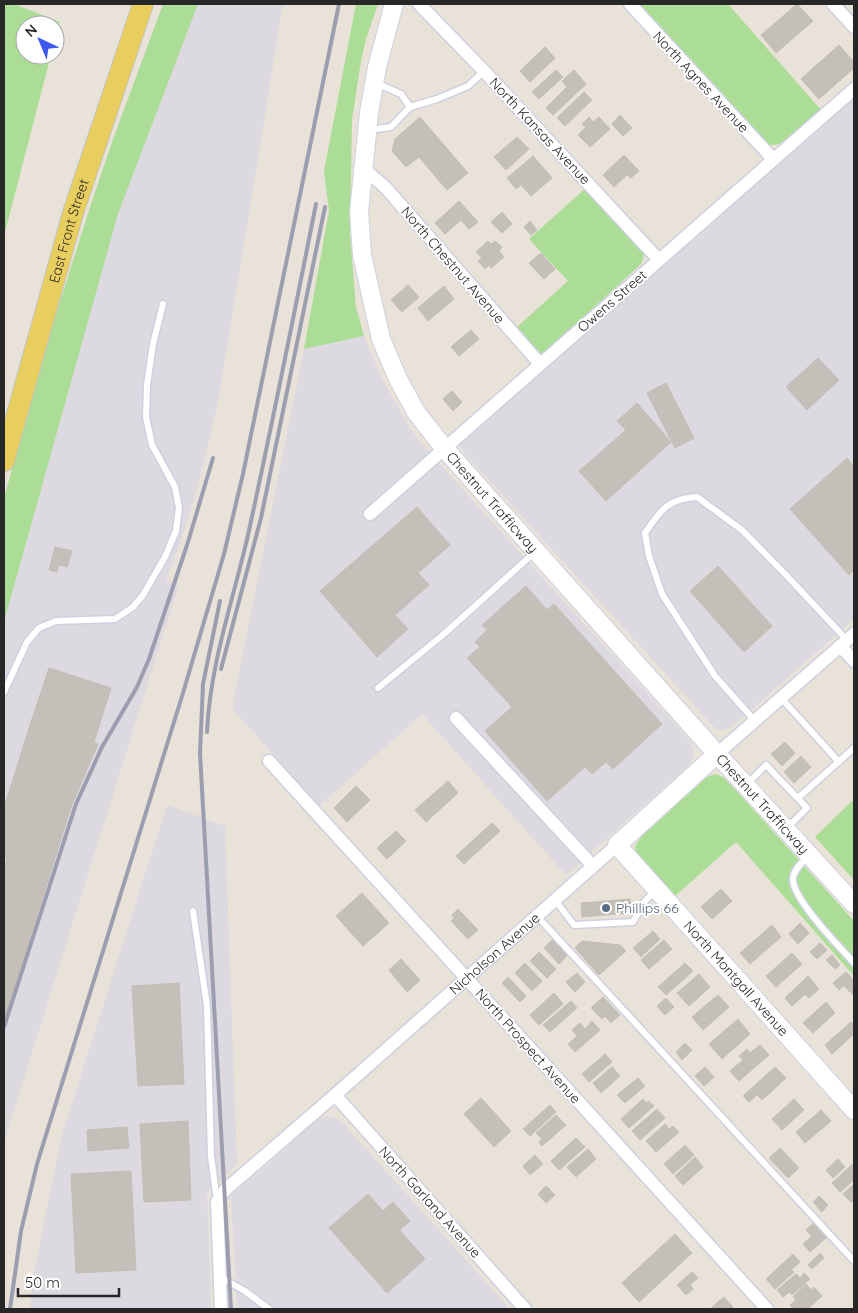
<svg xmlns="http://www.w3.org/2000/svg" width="858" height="1313" font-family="Quicksand,sans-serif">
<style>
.industrial{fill:#dcd9e1}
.green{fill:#acdd97}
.building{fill:#c4bfb8;stroke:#c3beb3}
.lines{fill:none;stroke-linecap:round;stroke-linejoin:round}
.lane-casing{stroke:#ced0df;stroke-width:9}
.street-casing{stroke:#ced0df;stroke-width:15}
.secondary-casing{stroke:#ced0df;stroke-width:20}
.primary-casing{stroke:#c3c3c3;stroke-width:22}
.lane{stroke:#fff;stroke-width:6}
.street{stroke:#fff;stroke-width:12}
.secondary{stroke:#fff;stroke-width:18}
.primary{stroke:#e8ce5e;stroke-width:20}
.rail{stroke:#9c9eb0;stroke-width:4}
.service-dot{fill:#5c6f8a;stroke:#fff;stroke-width:2}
.labels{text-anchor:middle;stroke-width:4;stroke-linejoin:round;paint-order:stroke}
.street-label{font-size:14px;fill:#272727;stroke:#fff}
.service-label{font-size:14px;fill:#4e5e75;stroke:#fff;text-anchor:start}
</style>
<rect width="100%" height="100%" fill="#e9e2d8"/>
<g class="industrial">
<polygon points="198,4 283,4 218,403 199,482 184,532 166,581 179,584 4,1142 4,622 118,214"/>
<polygon points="854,97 854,619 735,724 730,728 720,730 716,729 465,454 460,445 461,441"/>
<polygon points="364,336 381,377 407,423 420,442 691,742 693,749 693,757 690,764 566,875 422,714 319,806 232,708 304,349"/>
<polygon points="167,805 225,826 237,1164 207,1193 211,1309 30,1309 33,1279 42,1232 62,1135"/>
<polygon points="326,1116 340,1120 510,1309 237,1309 231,1196 319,1119"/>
</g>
<g class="green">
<polygon points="4,4 14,4 60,22 55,40 55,25 25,25 25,55 51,55 4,236"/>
<polygon points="163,4 198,4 118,214 4,622 4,498 51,330 90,207 112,142"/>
<polygon points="356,4 378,4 366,39 361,61 352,120 350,234 356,307 364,336 304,349 329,211 324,171"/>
<path d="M639,4H728L822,111C810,121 783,151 767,144Z"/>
<polygon points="586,188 642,250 644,255 641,264 541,356 516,328 568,281 529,239"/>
<polygon points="715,774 723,777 733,787 854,921 854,976 736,842 674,897 637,855 635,846 641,837 707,777"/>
<polygon points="854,799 854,880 815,837"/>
</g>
<g class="building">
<polygon points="797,4 813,21 776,53 761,35"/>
<polygon points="839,45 854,62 854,68 819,99 801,79"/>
<polygon points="545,47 555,58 530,82 520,71"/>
<polygon points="556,70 563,77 539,99 532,92"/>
<polygon points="574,70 586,84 553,115 546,108 567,87 562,81"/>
<polygon points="584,92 592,100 565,126 557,118"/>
<polygon points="620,115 632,128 623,136 612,124"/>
<polygon points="420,117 468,173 447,190 419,157 406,167 392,151 395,139"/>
<polygon points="589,117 593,122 599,117 610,129 590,147 578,135 586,127 582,124"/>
<polygon points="517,137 529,149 506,170 494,157"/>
<polygon points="624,155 639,171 631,178 627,175 614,187 603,175"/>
<polygon points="533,156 552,178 531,196 521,185 516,189 507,178"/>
<polygon points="459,201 478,222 469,229 461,220 445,234 435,223"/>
<polygon points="502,212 512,224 502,233 491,222"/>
<polygon points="530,221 537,230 531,235 524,227"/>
<polygon points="488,241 491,244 495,241 502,247 499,251 504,257 491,268 489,265 485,269 478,261 482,258 476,252"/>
<polygon points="541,253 555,269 544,279 529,263"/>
<polygon points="408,285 419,297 402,312 391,300"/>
<polygon points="444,286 454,299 428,321 418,308"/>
<polygon points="471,330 479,339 459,356 451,347"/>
<polygon points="818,358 839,380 807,410 786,387"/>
<polygon points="666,383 694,438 675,448 647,393"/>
<polygon points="452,391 462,402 453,411 443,399"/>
<polygon points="637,403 671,442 606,501 579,471 626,430 617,421"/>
<polygon points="847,458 854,467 854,570 849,575 790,509"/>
<polygon points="417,507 450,545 418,573 429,585 395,615 408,629 377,657 320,591"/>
<polygon points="55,547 72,551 67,567 59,565 57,572 49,570"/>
<polygon points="718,566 772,626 744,652 690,591"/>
<polygon points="526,586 547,610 554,604 662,724 613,769 606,762 592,774 585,767 547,801 485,731 512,707 467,658 480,647 475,642 487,630 482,625"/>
<polygon points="49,668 111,688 94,742 31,722"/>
<polygon points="31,722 98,744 71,807 4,1021 4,870 7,859 4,858 4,808"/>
<polygon points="785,742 795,753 782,766 771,754"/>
<polygon points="801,756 811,767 794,783 784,772"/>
<polygon points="448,781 458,793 426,822 415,810"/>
<polygon points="356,786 370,800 347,822 334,808"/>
<polygon points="492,823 500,831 464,864 456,856"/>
<polygon points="396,831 406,841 387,859 377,848"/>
<polygon points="721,889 732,901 712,919 701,907"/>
<polygon points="362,893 389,923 363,946 336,916"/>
<polygon points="630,899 631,913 582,917 581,903"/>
<polygon points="458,909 478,930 468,939 451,921 454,918 452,915"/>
<polygon points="800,923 809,933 798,944 789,934"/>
<polygon points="772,925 781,937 750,964 740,953"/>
<polygon points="653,931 660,939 641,957 633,948"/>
<polygon points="553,939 568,955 559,964 544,948"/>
<polygon points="664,940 672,949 649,969 641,960"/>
<polygon points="582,941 620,945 626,951 599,975 575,948"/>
<polygon points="820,943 827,950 817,959 810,952"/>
<polygon points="539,952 556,969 547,978 530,961"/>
<polygon points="792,953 802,964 776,987 766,976"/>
<polygon points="832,955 840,965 835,969 826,960"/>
<polygon points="401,959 420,980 407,992 389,970"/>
<polygon points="525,963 542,981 532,991 515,973"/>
<polygon points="685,963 693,971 666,995 658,987"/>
<polygon points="846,972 852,978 839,990 833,983"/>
<polygon points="577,973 585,982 575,992 566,982"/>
<polygon points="699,974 710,987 689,1006 677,993"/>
<polygon points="808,976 819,989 809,998 805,994 792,1006 785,998"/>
<polygon points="508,977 526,996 520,1002 502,983"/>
<polygon points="852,979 854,981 854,996 844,986"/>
<polygon points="179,983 184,1084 138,1086 132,986"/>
<polygon points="554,993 563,1004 539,1025 530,1015"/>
<polygon points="718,995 729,1007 703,1030 692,1017"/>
<polygon points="603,997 620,1015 611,1023 605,1016 602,1019 591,1008"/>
<polygon points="666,998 674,1007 665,1015 657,1006"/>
<polygon points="571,1001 577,1008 550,1032 543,1025"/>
<polygon points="826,1002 835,1013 813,1033 803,1023"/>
<polygon points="738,1019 750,1034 722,1059 709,1044"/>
<polygon points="592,1021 600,1030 575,1052 568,1044 577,1036 572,1030 580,1023 585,1029"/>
<polygon points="851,1022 854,1025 854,1034 832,1054 825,1045"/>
<polygon points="685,1043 692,1050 682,1060 676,1052"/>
<polygon points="760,1045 769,1055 739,1081 730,1071 743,1060 739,1056 747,1049 750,1053"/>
<polygon points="605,1054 612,1062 589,1082 582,1074"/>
<polygon points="612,1067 620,1076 601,1093 593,1083"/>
<polygon points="705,1067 714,1077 704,1086 695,1076"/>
<polygon points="775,1067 786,1078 762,1100 757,1095 749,1102 743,1096"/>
<polygon points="638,1078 645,1086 625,1103 617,1095"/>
<polygon points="481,1098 511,1131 494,1147 464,1114"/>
<polygon points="643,1099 646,1103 649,1101 654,1106 629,1128 621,1119"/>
<polygon points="794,1099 804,1110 782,1130 772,1119"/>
<polygon points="550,1105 556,1112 530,1136 523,1129"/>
<polygon points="657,1109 665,1118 640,1140 632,1131"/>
<polygon points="821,1110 831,1121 805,1143 796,1132"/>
<polygon points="556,1115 566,1125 542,1146 539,1142 542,1139 536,1133"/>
<polygon points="188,1121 191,1200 144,1202 140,1124"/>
<polygon points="665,1124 669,1129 673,1126 679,1132 656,1152 646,1141"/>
<polygon points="127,1127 129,1148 88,1151 87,1130"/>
<polygon points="576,1138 585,1147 559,1170 551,1161"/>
<polygon points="685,1145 694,1155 673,1174 664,1164"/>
<polygon points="780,1148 799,1168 788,1178 769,1158"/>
<polygon points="588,1149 596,1159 576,1177 567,1167"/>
<polygon points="535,1155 543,1164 530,1175 523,1166"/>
<polygon points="695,1157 703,1167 683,1185 675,1176"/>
<polygon points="838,1159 845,1167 833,1178 826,1170"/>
<polygon points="854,1163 854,1180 840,1192 832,1183"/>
<polygon points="131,1171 136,1270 76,1273 71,1174"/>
<polygon points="854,1184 854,1200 851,1202 843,1194"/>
<polygon points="546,1186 555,1195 546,1203 538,1194"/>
<polygon points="368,1194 425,1259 387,1293 329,1228"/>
<polygon points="819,1196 828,1205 822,1212 813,1202"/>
<polygon points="393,1202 410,1221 400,1230 383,1211"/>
<polygon points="814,1223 827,1237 810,1252 803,1244 812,1236 806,1230"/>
<polygon points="675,1234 692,1253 639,1302 622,1283"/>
<polygon points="820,1253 824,1258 812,1269 808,1265"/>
<polygon points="793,1254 800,1262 791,1270 794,1272 775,1289 766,1279"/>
<polygon points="692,1272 698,1278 690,1285 693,1289 686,1295 677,1285"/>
<polygon points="804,1273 810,1279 792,1295 789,1292 783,1297 777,1290 796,1274 800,1278"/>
<polygon points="806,1284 811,1290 814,1287 822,1296 808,1309 793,1309 790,1305 796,1300 793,1297"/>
<polygon points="724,1297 733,1307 730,1309 710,1309"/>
</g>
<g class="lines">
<g class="lane-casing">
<g id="lane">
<polyline points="376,83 401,94 410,107"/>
<polyline points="369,130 391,127 410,107 437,99 468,86 484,71"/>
<polyline points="378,688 444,634 535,552"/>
<polyline points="4,692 27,642 39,628 56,621 115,619 133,607 143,595 165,557 176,531 179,508 175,487 152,445 146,417 147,385 153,344 163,304"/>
<polyline points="781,698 839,762"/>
<path d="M755,721L715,676L662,594L649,556L645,533C661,510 667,499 697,497L742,530L786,575L847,640"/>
<polyline points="747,784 766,765 807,808 787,828"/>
<polyline points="798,798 854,748"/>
<path d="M808,856C803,862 794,869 793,878C791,898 840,947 854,963"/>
<polyline points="555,900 574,925 633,922 645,901 655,891"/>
<polyline points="193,911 207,1006 211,1156 217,1201"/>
<polyline points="537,916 854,1261"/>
<polyline points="220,1277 245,1291 269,1309"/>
</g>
</g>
<g class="street-casing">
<g id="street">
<polyline points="419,4 484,71 659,260"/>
<polyline points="630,4 773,159"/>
<polyline points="833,4 854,27"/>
<polyline points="364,169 386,188 540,364"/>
<polyline points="370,514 854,89"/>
<polyline points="840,646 854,661"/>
<polyline points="456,718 593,866"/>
<polyline points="717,754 854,634"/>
<polyline points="269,761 767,1309"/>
<polyline points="335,1095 525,1309"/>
<path id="s1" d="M221,1309L217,1202L225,1190L335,1095L617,845"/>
</g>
</g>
<g class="secondary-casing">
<g id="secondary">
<path id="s2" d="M394,4L377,67L369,113L359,212L362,255L381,339L398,379L416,412L444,448L717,754L854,904"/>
<path id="s3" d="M717,754L617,845L854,1110"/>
</g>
</g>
<g class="primary-casing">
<g id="primary">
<path id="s4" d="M4,461L73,213L143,4"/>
</g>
</g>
<use href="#lane" class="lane"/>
<use href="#street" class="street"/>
<use href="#secondary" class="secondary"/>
<use href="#primary" class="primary"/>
<g class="rail">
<polyline points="220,601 203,684 200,753 231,1309"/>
<polyline points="221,669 261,518 325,207"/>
<path d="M207,732C210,664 233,601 248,535C272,425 294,315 316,204"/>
<polyline points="4,1027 76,804 102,747 137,687 149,659 188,542 213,458"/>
<polyline points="10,1309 21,1231 37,1164 183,693 224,554 243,474 339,4"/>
</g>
</g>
<circle class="service-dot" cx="606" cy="908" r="5"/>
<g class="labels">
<g class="street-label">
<text transform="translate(701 82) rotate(47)" y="5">North Agnes Avenue</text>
<text transform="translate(540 131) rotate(47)" y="5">North Kansas Avenue</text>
<text dy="5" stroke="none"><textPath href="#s4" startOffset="239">East Front Street</textPath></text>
<text transform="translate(453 265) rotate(49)" y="5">North Chestnut Avenue</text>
<text transform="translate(612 301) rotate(-41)" y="5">Owens Street</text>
<text dy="5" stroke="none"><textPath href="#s2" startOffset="540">Chestnut Trafficway</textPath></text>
<text dy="5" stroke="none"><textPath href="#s2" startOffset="945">Chestnut Trafficway</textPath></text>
<text dy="5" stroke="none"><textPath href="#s1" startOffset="480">Nicholson Avenue</textPath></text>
<text dy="5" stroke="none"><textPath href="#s3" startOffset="314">North Montgall Avenue</textPath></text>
<text transform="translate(528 1046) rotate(48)" y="5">North Prospect Avenue</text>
<text transform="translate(430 1202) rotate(48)" y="5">North Garland Avenue</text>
</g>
<g class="service-label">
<text x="616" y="913">Phillips 66</text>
</g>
</g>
<rect width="858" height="1313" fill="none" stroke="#272727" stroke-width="10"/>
<g transform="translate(40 40) rotate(316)"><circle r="24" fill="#ffffff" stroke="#a9a9a9"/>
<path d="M0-4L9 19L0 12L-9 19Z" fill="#3f58ef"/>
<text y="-8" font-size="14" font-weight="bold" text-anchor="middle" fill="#272727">N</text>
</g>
<path d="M18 1288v8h101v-8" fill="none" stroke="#272727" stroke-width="2.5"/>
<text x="25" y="1288" font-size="15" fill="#272727" stroke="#ffffff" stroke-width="4" paint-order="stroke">50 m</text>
</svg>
